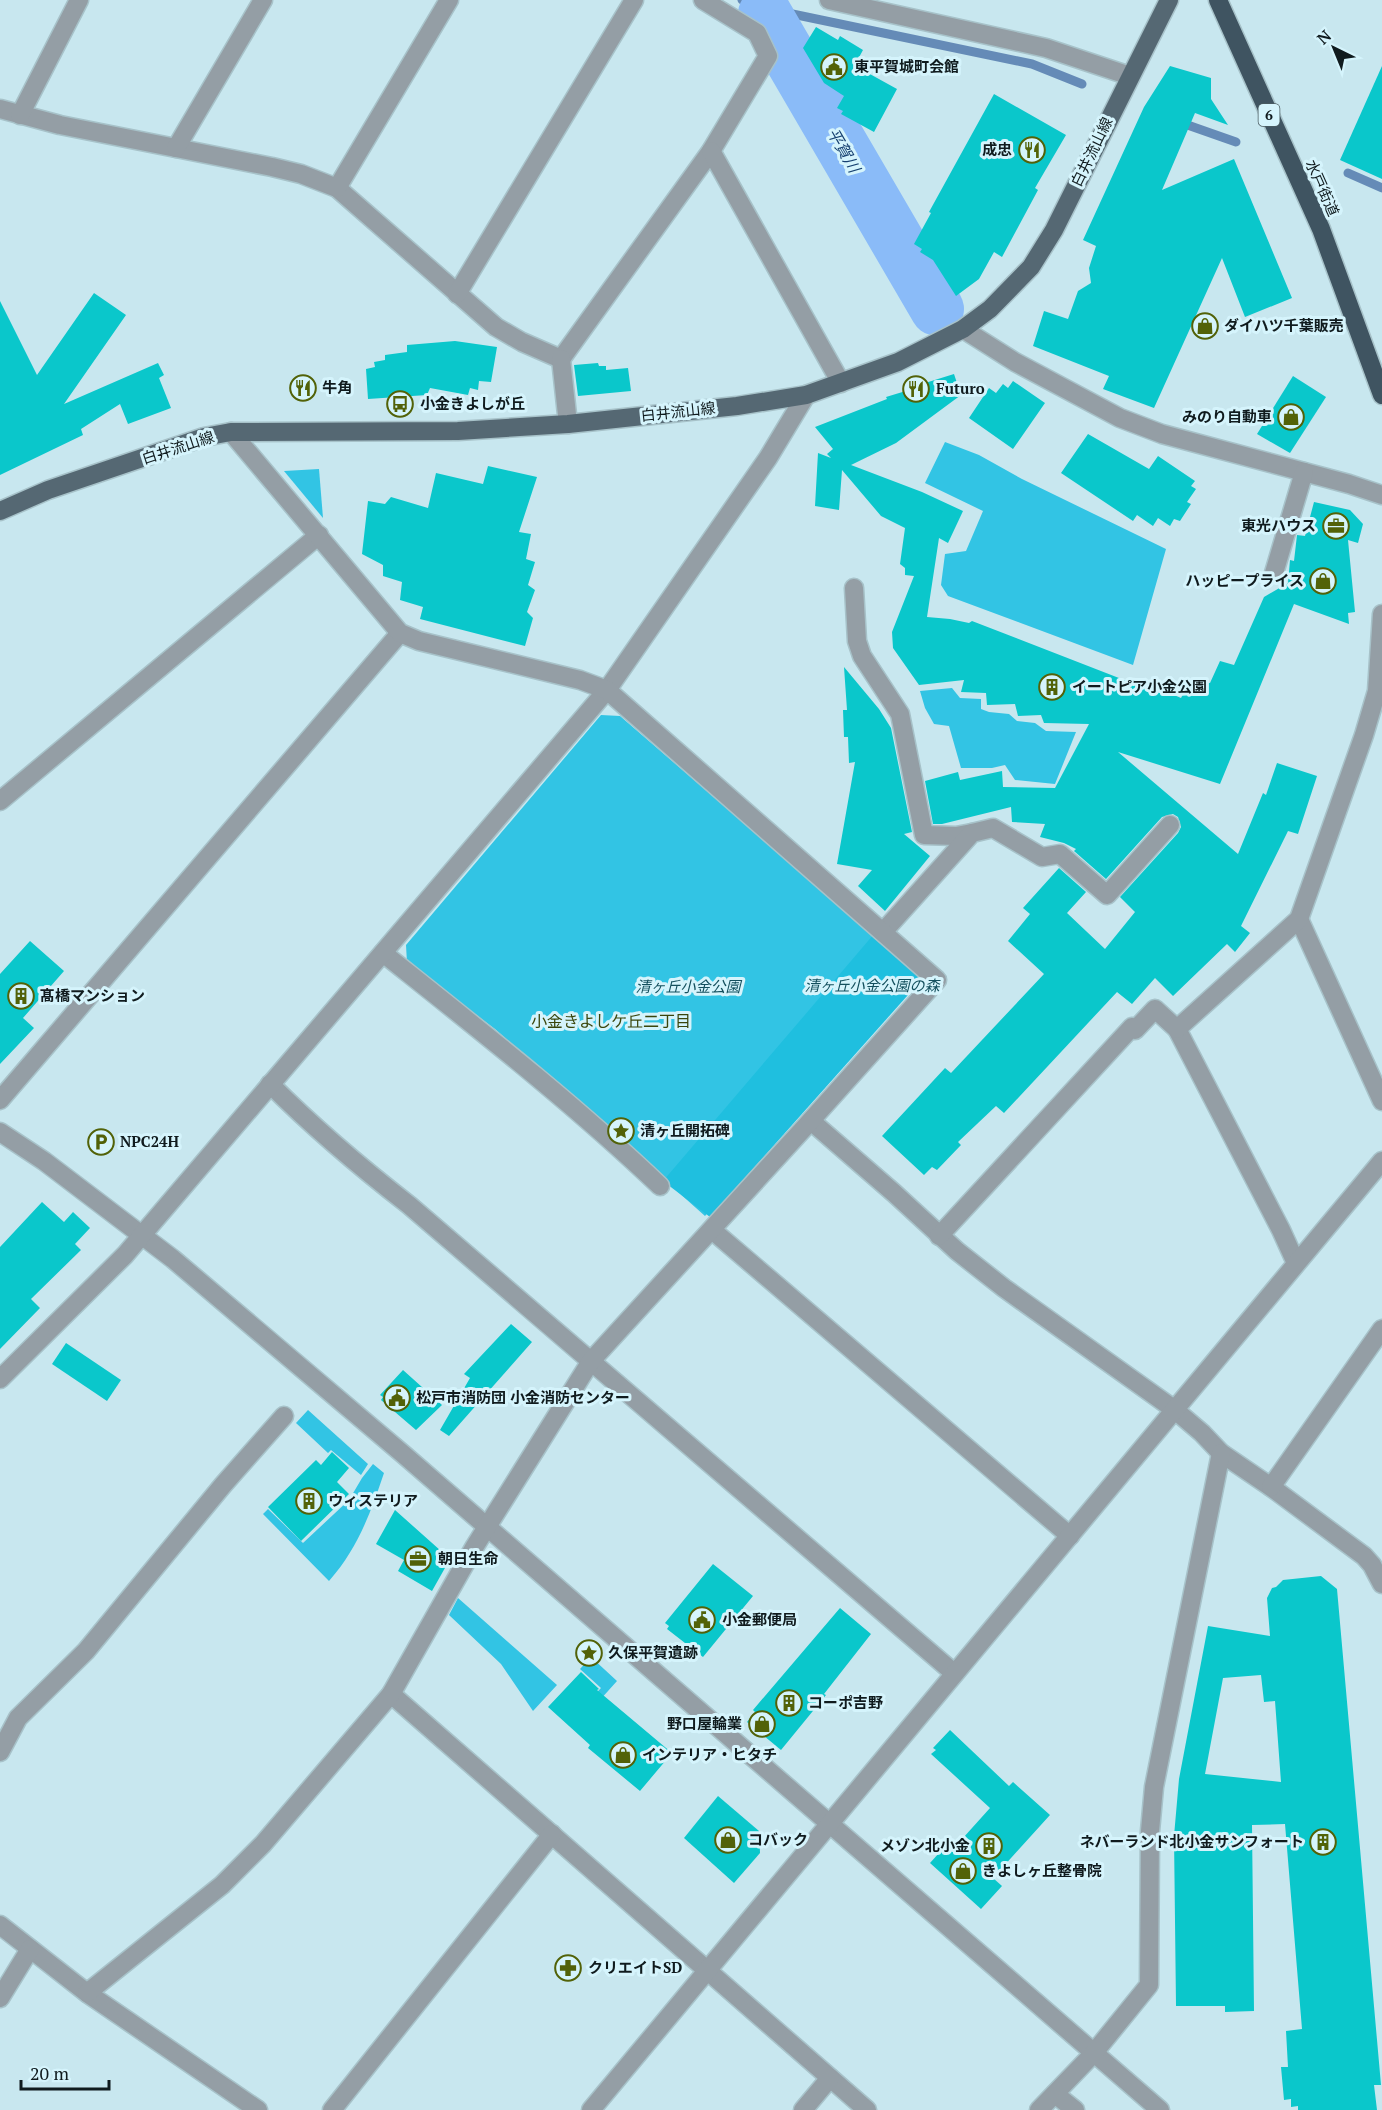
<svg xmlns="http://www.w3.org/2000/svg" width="1382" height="2110" font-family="'PT Serif','Noto Sans JP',serif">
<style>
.green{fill:#32c4e4}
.forest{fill:#1fbfdf}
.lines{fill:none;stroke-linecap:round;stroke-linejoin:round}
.stream{stroke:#658bb7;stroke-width:9}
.river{stroke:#8abbf8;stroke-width:54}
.building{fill:#0ac7cb;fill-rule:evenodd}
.minor-casing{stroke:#a7c2c9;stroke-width:21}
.major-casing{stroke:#a7c2c9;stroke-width:21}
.highway-casing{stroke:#a7c2c9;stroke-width:21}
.minor{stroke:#949ea5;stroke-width:18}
.major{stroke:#556873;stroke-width:18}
.highway{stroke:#3f5461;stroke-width:18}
.labels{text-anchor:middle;stroke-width:6;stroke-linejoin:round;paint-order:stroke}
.shield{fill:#d5f4fc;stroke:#4b5c61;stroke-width:1.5}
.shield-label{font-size:14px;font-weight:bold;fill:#101b1e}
.poi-label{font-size:15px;font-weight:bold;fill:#101b1e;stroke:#d5f4fc;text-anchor:start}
.street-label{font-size:15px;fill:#101b1e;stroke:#d5f4fc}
.park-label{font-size:15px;font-style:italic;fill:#134f5d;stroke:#d5f4fc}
.water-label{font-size:16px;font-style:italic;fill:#164070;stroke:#d5f4fc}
.neighbourhood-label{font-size:16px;fill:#39450b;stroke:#d5f4fc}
</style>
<rect width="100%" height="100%" fill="#c8e7ef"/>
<g class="green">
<polygon points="945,442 979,455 1022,479 1166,549 1133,665 948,596 941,585 945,554 966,551 983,511 925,483"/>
<polygon points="319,469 323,518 284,471"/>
<polygon points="952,688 960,698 981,699 981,709 989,712 1009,714 1017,721 1035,723 1046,731 1076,732 1055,784 1015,780 1005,765 992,768 961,768 949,726 934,724 925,708 920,691"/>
<polygon points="601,715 620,716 921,976 705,1216 495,1029 407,963 406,945"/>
<polygon points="308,1410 368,1464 361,1475 331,1450 328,1453 296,1423"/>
<path d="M373,1464L384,1473C370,1514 358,1548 329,1581L263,1514L268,1509L303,1543L349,1500L362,1478Z"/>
<polygon points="458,1598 557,1685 533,1711 501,1664 449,1615"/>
<polygon points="591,1657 617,1681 590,1711 584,1706 601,1688 580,1669"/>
</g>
<polygon class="forest" points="874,934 924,977 710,1217 663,1181"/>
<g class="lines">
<g class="stream">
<polyline points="742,0 765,14 778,11 1032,64 1082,84"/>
<polyline points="1179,122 1236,142"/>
<polyline points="1348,173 1382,188"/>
</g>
<polyline class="river" points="765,14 937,309"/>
</g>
<g class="building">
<polygon points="816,27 838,40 840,36 863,50 857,61 871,68 868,73 897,89 874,132 841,114 843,111 837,108 844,96 824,83 803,48"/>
<polygon points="1170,66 1211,78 1211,99 1228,125 1195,113 1162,190 1234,159 1292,298 1245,317 1222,258 1154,408 1103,389 1109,376 1033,346 1044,311 1068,319 1078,291 1091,283 1089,268 1096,246 1083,240 1144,107"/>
<polygon points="1382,66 1382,179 1340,160"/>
<polygon points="994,94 1066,135 1035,188 1038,190 1002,257 994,252 979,279 956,296 933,260 920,252 922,249 914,244 931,213 929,212"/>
<polygon points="94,293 126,315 64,404 158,363 164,375 159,378 171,408 128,424 120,404 81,429 83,435 0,475 0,301 37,375"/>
<polygon points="455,341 497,347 491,382 479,381 478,390 470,388 468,395 430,388 427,395 368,399 366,369 375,367 374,362 385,360 385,355 407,352 407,345"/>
<polygon points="598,363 599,366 606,366 606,370 628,368 631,391 578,396 574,365"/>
<polygon points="954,374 961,395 896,443 851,465 922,492 963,511 948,543 939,538 927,617 950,619 969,623 972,621 1155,692 1158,688 1181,698 1190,681 1210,683 1220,661 1234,665 1264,597 1288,583 1290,560 1294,561 1297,535 1305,536 1314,502 1350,510 1363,524 1358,543 1348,540 1355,612 1348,613 1349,624 1294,604 1220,784 1118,752 1238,854 1263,793 1266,795 1277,763 1317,776 1298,834 1288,831 1241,926 1250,933 1235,952 1227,944 1173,996 1155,978 1132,1004 1117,992 1004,1113 996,1106 958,1142 961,1145 937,1170 932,1167 924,1175 882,1136 945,1068 951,1073 1044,974 1008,941 1030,914 1023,908 1059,868 1086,892 1067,913 1105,949 1135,912 1120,897 1178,833 1181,827 1178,817 1173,814 1162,817 1106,879 1074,851 1076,849 1064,843 1040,837 1045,824 1012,822 1011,807 942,824 933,824 925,781 958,772 960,780 1002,771 1003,787 1055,788 1089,724 1044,723 1041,715 1018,716 1015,704 987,705 986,693 961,692 964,680 919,685 893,648 892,632 914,576 905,575 905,568 900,564 905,528 881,516 842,470 839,510 815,506 818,453 831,458 827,454 833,449 815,427 887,399 886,397 909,390 909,388"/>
<polygon points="1293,376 1326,397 1290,453 1257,434"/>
<polygon points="1013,381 1045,403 1013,449 969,418 989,388 996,393 1003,384 1008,388"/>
<polygon points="1088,434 1149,469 1158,456 1195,481 1191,486 1196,489 1187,502 1191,504 1180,521 1174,519 1170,526 1158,518 1153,526 1137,515 1133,521 1061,473"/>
<polygon points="488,466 537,477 519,532 531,534 526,559 535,562 528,585 535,590 527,612 533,618 525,646 420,619 423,607 400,600 402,582 383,576 383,565 362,554 368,501 385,504 391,497 428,508 436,473 483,484"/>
<polygon points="844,667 879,709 891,728 912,832 904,834 930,856 885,911 858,886 872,870 837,864 855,762 849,763 848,737 844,737 843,710 847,710"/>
<polygon points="30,941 64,971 23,1018 34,1028 0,1064 0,974"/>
<polygon points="42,1202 64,1222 73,1212 90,1228 75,1244 81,1250 31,1299 40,1308 0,1349 0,1247"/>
<polygon points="511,1324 532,1342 449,1436 440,1430 470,1378 464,1374"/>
<polygon points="66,1343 121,1380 107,1401 52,1364"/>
<polygon points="403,1370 442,1405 416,1430 381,1400 383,1397 380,1395"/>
<polygon points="332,1452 349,1468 337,1482 349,1494 301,1541 268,1507 316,1460 321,1465"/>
<polygon points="395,1510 450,1559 432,1591 398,1571 404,1560 376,1544"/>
<polygon points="713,1564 753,1596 703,1657 667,1629 669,1626 665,1623"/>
<path d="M1321,1576L1337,1589L1381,2085H1374L1377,2110H1298V2106L1291,2107V2099L1284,2100L1281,2067H1288L1286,2031L1302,2029L1285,1824L1252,1825L1254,2011L1225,2012V2006H1176L1174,1836L1179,1779L1208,1626L1270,1636L1267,1598L1272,1588L1276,1587L1283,1580ZM1261,1675L1264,1702L1275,1701L1281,1782L1205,1774L1223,1678Z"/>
<polygon points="840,1608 871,1634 824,1694 826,1695 781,1750 747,1722 755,1712 753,1710"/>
<polygon points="581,1672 599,1689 597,1690 672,1753 640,1791 588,1748 590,1745 548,1707"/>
<polygon points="950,1730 1009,1786 1013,1782 1050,1815 993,1878 1002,1886 981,1909 930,1863 948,1843 954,1848 990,1808 931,1754 936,1750 933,1748"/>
<polygon points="718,1796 759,1831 760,1853 734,1883 684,1838"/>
</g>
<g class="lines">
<g class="minor-casing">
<g id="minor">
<polyline points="829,0 1046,48 1130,76"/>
<polyline points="0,109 60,125 272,167 301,174 337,188 496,327 522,342 561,359 711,151 768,56 757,33 703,0"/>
<polyline points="20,115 79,0"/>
<polyline points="176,148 263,0"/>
<polyline points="711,151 841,383"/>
<polyline points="337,188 449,0"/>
<polyline points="457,294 634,0"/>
<polyline points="963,329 1015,362 1120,418 1162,434 1349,484 1382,495"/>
<polyline points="561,359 568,424"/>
<polyline points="1274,573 1304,472"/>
<polyline points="854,588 857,641 862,656 900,714 924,835 956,836 972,833"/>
<polyline points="0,801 319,535"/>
<polyline points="1299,919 1382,1101"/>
<polyline points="883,932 972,833 993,828 1042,857 1060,854 1107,895 1170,825"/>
<path d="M383,953C477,1028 573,1103 660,1186"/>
<polyline points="1177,1029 1281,1230 1296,1263"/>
<path d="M270,1084C314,1128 360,1167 409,1205L954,1673"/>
<polyline points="0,1100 400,633"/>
<polyline points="811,1121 894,1193 957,1251 1004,1288 1175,1410 1202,1433 1221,1453 1271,1487 1364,1556 1372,1565 1382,1584"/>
<polyline points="0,1132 44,1161 173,1259 403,1454 1160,2110"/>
<polyline points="712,1230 1070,1536"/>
<polyline points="939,1236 1132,1027 1135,1030 1155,1009 1177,1029 1299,919 1364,735 1377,691 1382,614"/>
<polyline points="0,1379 125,1255 607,690 768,458 806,395"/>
<polyline points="1271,1487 1382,1329"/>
<polyline points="391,1694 867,2110"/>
<polyline points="0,1752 18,1718 86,1651 223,1485 284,1416"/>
<polyline points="0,1925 87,1993 258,2110"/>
<polyline points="87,1993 222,1885 263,1844 391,1694 475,1546 591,1361 805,1127 937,980 607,690 580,680 419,641 400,633 231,432"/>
<polyline points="0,1998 30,1949"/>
<polyline points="1055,2094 1075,2110"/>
<polyline points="332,2110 552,1834"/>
<polyline points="591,2110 1382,1161"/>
<polyline points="803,2110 830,2078"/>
<polyline points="1039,2110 1093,2054 1149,1985 1150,1831 1154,1787 1221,1453"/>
</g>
</g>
<g class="major-casing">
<polyline id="major" points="0,511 48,490 204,437 231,432 458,431 568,424 737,406 806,395 898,362 963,329 990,309 1031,267 1054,230 1169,0"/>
</g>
<g class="highway-casing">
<polyline id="highway" points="1218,0 1321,229 1382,395"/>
</g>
<use href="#minor" class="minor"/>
<use href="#major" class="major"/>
<use href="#highway" class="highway"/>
</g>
<defs>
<g id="civic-ring" transform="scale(1.35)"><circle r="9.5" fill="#d5f4fc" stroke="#526208" stroke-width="1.5"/><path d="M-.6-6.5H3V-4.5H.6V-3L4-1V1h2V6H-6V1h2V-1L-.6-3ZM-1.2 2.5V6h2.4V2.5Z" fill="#526208"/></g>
<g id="restaurant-ring" transform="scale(1.35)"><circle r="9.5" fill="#d5f4fc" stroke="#526208" stroke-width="1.5"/><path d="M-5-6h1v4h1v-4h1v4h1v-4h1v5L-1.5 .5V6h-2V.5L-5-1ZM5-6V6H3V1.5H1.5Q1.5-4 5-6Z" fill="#526208"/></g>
<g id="shop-ring" transform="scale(1.35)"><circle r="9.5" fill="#d5f4fc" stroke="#526208" stroke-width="1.5"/><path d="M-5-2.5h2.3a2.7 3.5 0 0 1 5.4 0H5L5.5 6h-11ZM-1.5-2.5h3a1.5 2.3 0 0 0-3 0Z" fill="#526208"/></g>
<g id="bus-ring" transform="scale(1.35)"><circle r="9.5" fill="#d5f4fc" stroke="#526208" stroke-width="1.5"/><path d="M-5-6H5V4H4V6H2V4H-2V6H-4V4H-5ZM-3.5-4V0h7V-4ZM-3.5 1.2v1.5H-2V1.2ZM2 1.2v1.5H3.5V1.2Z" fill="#526208"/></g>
<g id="office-ring" transform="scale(1.35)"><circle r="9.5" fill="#d5f4fc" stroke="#526208" stroke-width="1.5"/><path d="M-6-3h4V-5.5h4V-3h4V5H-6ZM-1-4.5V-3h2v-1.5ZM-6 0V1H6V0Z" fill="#526208"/></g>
<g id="building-ring" transform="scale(1.35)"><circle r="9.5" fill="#d5f4fc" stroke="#526208" stroke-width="1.5"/><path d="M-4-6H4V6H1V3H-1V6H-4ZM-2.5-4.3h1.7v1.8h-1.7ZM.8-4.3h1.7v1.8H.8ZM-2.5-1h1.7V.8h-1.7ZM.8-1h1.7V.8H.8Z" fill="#526208"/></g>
<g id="sight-ring" transform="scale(1.35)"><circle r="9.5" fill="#d5f4fc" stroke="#526208" stroke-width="1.5"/><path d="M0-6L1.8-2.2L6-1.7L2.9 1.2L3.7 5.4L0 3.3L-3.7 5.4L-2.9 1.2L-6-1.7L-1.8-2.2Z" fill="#526208"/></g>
<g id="parking-ring" transform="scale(1.35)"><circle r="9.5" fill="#d5f4fc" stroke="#526208" stroke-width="1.5"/><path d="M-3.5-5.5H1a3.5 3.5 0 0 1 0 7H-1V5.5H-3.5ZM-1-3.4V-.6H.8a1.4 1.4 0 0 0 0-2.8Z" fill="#526208"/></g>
<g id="pharmacy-ring" transform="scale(1.35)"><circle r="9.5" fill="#d5f4fc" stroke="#526208" stroke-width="1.5"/><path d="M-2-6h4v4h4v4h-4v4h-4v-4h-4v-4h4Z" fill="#526208"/></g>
</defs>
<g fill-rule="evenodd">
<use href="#civic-ring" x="834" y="67"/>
<use href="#restaurant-ring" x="1032" y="150"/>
<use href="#shop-ring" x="1205" y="326"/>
<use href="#restaurant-ring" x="303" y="388"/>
<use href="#restaurant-ring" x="916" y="389"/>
<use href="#bus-ring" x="400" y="404"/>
<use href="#shop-ring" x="1291" y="417"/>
<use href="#office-ring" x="1336" y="526"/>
<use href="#shop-ring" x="1323" y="581"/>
<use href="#building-ring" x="1052" y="687"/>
<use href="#building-ring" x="21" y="996"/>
<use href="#sight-ring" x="621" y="1131"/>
<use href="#parking-ring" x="101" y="1142"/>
<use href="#civic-ring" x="397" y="1398"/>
<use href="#building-ring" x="309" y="1501"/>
<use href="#office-ring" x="418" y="1559"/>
<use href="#civic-ring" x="702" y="1620"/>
<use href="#sight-ring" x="589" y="1653"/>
<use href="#building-ring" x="789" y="1703"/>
<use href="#shop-ring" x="762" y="1724"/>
<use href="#shop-ring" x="623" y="1755"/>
<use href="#shop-ring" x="728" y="1840"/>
<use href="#building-ring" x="1323" y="1842"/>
<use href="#building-ring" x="989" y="1846"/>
<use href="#shop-ring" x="963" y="1871"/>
<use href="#pharmacy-ring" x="568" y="1968"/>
</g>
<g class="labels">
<rect class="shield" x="1258.5" y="104" width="21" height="22" rx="4.5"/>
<g class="shield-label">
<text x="1269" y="120">6</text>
</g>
<g class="poi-label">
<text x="854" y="72">東平賀城町会館</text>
<text x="1012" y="155" text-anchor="end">成忠</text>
<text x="1224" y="331">ダイハツ千葉販売</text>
<text x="322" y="393">牛角</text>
<text x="936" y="394">Futuro</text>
<text x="420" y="409">小金きよしが丘</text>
<text x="1272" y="422" text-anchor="end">みのり自動車</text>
<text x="1316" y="531" text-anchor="end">東光ハウス</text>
<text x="1304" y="586" text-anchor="end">ハッピープライス</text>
<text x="1072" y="692">イートピア小金公園</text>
<text x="40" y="1001">髙橋マンション</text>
<text x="640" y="1136">清ヶ丘開拓碑</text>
<text x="120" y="1147">NPC24H</text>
<text x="416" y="1403">松戸市消防団 小金消防センター</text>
<text x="328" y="1506">ウィステリア</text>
<text x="438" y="1564">朝日生命</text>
<text x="722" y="1625">小金郵便局</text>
<text x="608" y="1658">久保平賀遺跡</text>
<text x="808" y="1708">コーポ吉野</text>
<text x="742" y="1729" text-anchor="end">野口屋輪業</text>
<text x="642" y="1760">インテリア・ヒタチ</text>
<text x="748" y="1845">コバック</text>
<text x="1304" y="1847" text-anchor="end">ネバーランド北小金サンフォート</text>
<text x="970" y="1851" text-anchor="end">メゾン北小金</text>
<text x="982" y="1876">きよしヶ丘整骨院</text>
<text x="588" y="1973">クリエイトSD</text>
</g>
<g class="street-label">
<text transform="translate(1092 152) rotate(-64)" y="5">白井流山線</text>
<text transform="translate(1322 188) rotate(66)" y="5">水戸街道</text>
<text transform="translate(678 412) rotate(-6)" y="5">白井流山線</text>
<text transform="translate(178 448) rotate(-18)" y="5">白井流山線</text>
</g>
<g class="park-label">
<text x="872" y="991">清ヶ丘小金公園の森</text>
<text x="688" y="992">清ヶ丘小金公園</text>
</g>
<g class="water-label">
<text transform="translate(844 150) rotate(60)" y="6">平賀川</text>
</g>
<g class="neighbourhood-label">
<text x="611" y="1027">小金きよしケ丘二丁目</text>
</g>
</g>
<g transform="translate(1334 48) rotate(317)" stroke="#d5f4fc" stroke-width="4.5" paint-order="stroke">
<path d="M0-4.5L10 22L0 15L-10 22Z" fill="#101b1e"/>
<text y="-9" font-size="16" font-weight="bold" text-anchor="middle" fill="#101b1e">N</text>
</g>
<path d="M21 2080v9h88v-9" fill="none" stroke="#101b1e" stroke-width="3"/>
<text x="30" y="2080" font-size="18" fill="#101b1e" stroke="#d5f4fc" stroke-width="4.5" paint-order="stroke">20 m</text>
</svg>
